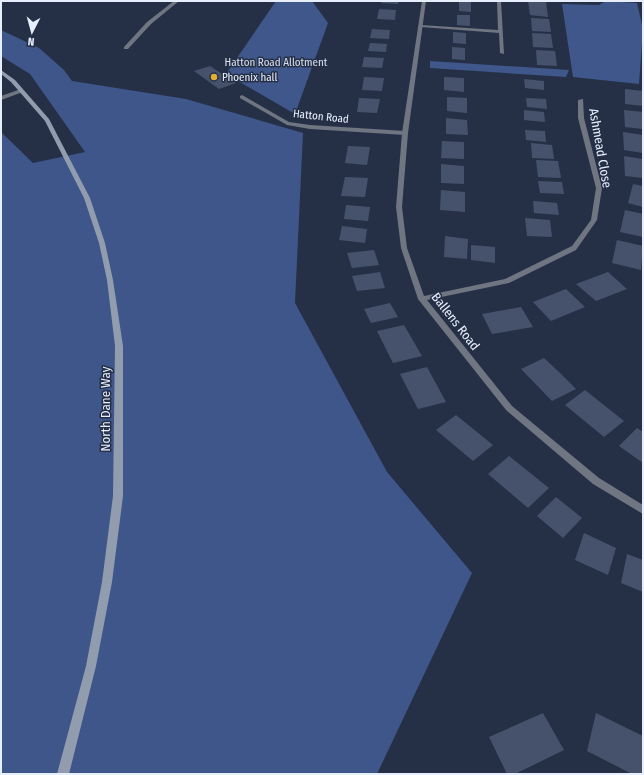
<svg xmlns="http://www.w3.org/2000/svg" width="644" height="775" font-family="'Fira Sans Condensed',sans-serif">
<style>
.green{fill:#3f578a}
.forest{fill:#3e5689}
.building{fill:#46526b}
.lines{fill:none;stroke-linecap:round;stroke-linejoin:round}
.lane{fill:#6f7581;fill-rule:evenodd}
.street{fill:#6f7581;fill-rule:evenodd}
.secondary{fill:#929caf;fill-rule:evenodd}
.poi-dot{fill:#e2af34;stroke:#253047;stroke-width:1.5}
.labels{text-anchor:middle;stroke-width:3;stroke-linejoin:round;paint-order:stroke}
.far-park-label{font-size:11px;fill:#d8e0f0;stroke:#253047}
.far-poi-label{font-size:11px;fill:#e7eefd;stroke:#253047;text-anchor:start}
.far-street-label{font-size:11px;fill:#e7eefd;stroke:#253047}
.street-label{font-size:13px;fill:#e7eefd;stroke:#253047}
</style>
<rect width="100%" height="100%" fill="#253047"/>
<g class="green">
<polygon points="276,1 312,1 328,23 295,114 226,74"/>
<polygon points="606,1 637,3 643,29 639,84 573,77 562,4 599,5"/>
<polygon points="430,61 569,70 566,77 430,68"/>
</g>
<polygon class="forest" points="1,30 39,48 64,70 72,81 186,99 303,133 295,303 387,472 472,573 377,774 1,774 1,132 33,163 85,152 30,74 1,56"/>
<g class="building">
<polygon points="382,1 399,1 398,4 381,3"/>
<polygon points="459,1 471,2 471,12 459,11"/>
<polygon points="528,1 546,1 548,17 530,15"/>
<polygon points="379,9 396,10 395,20 377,19"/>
<polygon points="457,15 470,15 470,26 457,25"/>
<polygon points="531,18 549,19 551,32 532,31"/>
<polygon points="372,29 390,30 389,39 370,38"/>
<polygon points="453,32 466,33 466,44 453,43"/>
<polygon points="532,33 551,34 553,48 533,47"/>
<polygon points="370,43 387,44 386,52 368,51"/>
<polygon points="452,47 465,48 465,60 452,59"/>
<polygon points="536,50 555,51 557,66 537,65"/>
<polygon points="364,57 384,58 382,68 362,67"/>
<polygon points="210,66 236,83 219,89 194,71"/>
<polygon points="364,77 384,78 382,91 362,90"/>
<polygon points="444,77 464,78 464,92 444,90"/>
<polygon points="524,79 544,81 544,90 525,88"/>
<polygon points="625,89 643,91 643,106 625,104"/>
<polygon points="447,97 467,98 467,113 447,111"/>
<polygon points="359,98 380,99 377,113 357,112"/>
<polygon points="526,98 546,99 547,109 527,107"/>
<polygon points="524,110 544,112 545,122 524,120"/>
<polygon points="624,110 643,112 643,129 625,127"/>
<polygon points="446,118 467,120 468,135 446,134"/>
<polygon points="525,130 545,131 546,142 526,140"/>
<polygon points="623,132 643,135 643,153 624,150"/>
<polygon points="442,141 464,142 464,159 441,158"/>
<polygon points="531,143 552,145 554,159 532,158"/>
<polygon points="348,146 370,147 367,165 345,163"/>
<polygon points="624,156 643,159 643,178 625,176"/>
<polygon points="536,160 558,161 561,178 538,177"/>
<polygon points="441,164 464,166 464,184 441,183"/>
<polygon points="345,177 368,178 365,197 341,196"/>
<polygon points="538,181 562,182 564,194 540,193"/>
<polygon points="633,184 643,186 643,207 628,203"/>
<polygon points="441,190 465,192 465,212 440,210"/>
<polygon points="533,201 557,203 559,215 534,213"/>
<polygon points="346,205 370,207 368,221 344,219"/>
<polygon points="625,210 643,214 643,237 620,232"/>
<polygon points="525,218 550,220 552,237 527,236"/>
<polygon points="342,226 367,229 365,243 339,240"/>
<polygon points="445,236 468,239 467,259 444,257"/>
<polygon points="617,240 643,246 641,270 612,263"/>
<polygon points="471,245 495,247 495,263 471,260"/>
<polygon points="374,250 379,265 352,268 347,253"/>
<polygon points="380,272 385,288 357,291 352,276"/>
<polygon points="608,272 627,289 596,301 576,284"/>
<polygon points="566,289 585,307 551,321 533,302"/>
<polygon points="390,303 398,317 371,323 364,309"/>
<polygon points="521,307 533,327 492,334 482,314"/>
<polygon points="404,325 422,356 393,363 377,331"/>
<polygon points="544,358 560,373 576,389 552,401 521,369"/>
<polygon points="427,367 446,402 418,409 400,374"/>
<polygon points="585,390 624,421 604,437 565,405"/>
<polygon points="456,415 493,445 473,461 436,430"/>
<polygon points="637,428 643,432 643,463 619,446"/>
<polygon points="509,456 549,488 528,508 488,474"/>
<polygon points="556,497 582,518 563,538 537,516"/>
<polygon points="584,533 616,548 608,575 575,560"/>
<polygon points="627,554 643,560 643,592 621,583"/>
<polygon points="543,713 564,750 515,774 507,774 489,737"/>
<polygon points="596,713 643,736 643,774 632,774 587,751"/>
</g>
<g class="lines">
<g class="lane">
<polygon points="497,1 501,1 504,54 500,53 499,33 421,27 419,26 421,25 498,30"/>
<polygon points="21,89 23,90 23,92 1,100 1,96"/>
<polygon points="242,95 289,122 310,125 405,131 408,133 405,135 310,129 287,125 240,98 240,96"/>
</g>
<g class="street">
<polygon points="174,1 179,1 151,24 128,49 124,49 124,47 147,22"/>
<polygon points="422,1 426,1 408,133 402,207 407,248 424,296 505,279 572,246 591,220 596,188 578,118 578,100 583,99 584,118 602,188 597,220 576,250 509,283 427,300 512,406 599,478 643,505 643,514 593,484 506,410 418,299 401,248 396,207 402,133"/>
</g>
<polygon class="secondary" points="1,70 15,80 49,119 90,198 105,243 113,280 123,346 123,496 112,582 96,666 69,774 57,774 86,666 102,582 113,496 115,346 107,280 99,243 84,198 45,121 11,82 1,74"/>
</g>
<circle class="poi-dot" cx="214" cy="77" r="4"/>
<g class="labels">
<g class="far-park-label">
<text x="276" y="66">Hatton Road Allotment</text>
</g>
<g class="far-poi-label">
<text x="222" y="81">Phoenix hall</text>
</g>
<g class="far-street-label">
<text transform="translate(321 116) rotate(6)" y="4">Hatton Road</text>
</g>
<g class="street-label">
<text transform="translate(601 148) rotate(80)" y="5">Ashmead Close</text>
<text transform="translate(456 321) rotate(52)" y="5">Ballens Road</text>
<text transform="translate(105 409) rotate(-90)" y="5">North Dane Way</text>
</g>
</g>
<rect width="644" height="775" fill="none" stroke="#e7eefd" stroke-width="4"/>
<g transform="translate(32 32) rotate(186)" stroke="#253047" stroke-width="3" paint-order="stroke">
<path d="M0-3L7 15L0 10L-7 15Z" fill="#e7eefd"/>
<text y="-6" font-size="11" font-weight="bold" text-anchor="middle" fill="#e7eefd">N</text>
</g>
</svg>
